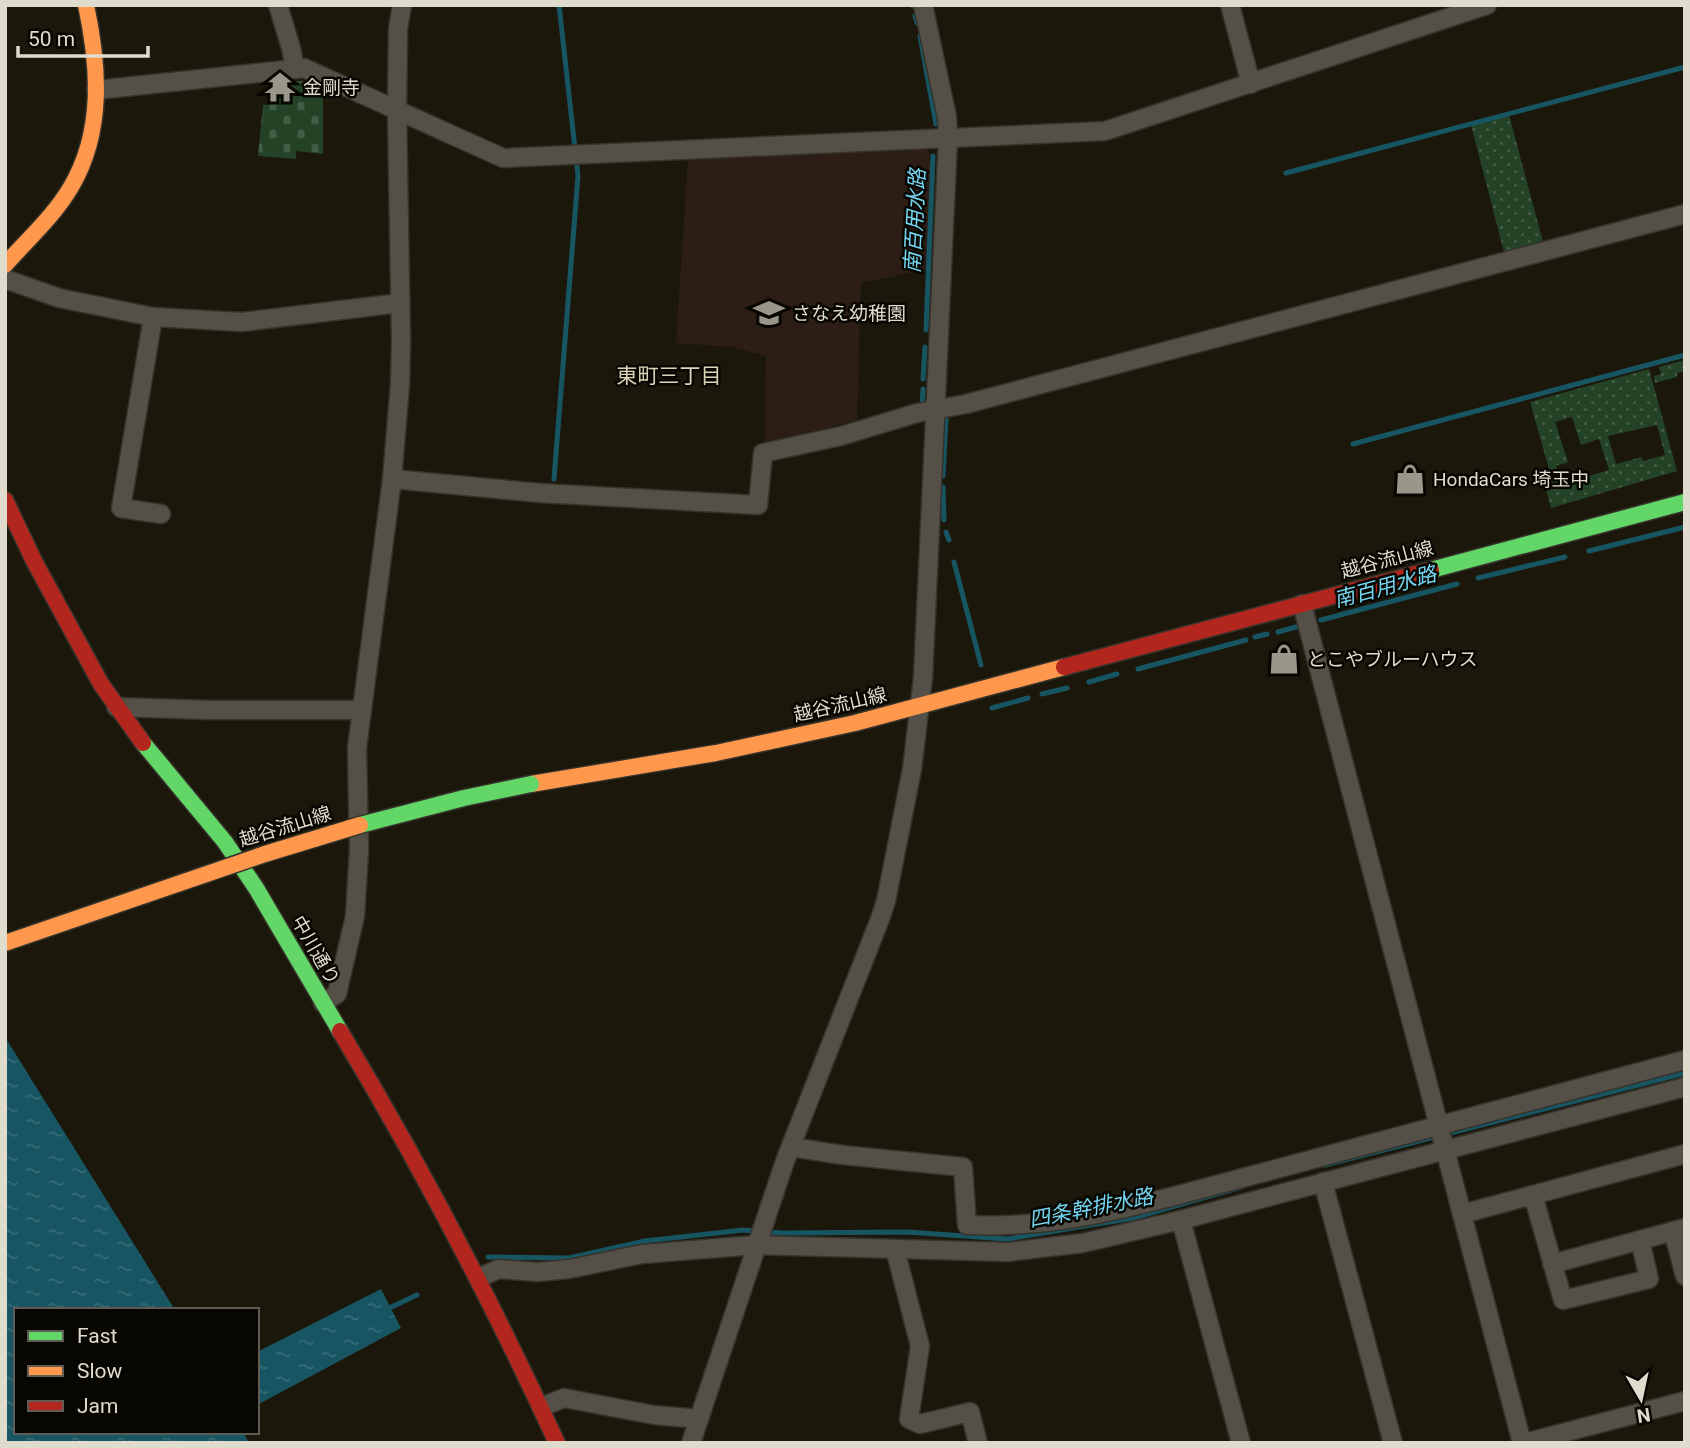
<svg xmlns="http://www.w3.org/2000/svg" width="1690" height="1448" font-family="Roboto,'Noto Sans JP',sans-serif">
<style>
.education{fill:#2c1d15}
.grass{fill:url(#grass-dots);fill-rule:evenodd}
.cemetery{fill:url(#cemetery-stones)}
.water{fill:url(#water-ripples)}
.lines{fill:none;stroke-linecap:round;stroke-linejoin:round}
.stream{stroke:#175562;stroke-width:5}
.street-casing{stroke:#35332b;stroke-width:21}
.fast-casing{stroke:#35332b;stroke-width:19}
.slow-casing{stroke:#35332b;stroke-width:19}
.jam-casing{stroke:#35332b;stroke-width:19}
.street{stroke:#545047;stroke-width:18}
.fast{stroke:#63d668;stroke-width:16}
.slow{stroke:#ff974d;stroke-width:16}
.jam{stroke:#b3261e;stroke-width:16}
.fast-bridge-casing{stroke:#35332b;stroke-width:19;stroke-linecap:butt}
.slow-bridge-casing{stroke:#35332b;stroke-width:19;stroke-linecap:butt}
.fast-bridge{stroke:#63d668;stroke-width:16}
.slow-bridge{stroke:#ff974d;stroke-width:16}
.labels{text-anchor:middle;stroke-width:5;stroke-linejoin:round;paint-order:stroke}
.poi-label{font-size:19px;fill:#dfdcce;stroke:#080601;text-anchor:start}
.street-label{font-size:19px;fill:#dfdcce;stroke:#080601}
.water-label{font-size:21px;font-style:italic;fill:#73d5f0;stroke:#080601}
.neighbourhood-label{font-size:21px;fill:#dcd4b8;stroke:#080601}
</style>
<defs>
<pattern id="grass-dots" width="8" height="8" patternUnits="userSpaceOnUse" patternTransform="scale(1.75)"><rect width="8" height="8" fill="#244226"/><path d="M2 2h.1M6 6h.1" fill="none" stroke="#435d44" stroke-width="1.8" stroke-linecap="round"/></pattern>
<pattern id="cemetery-stones" width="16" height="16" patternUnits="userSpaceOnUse" patternTransform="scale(1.75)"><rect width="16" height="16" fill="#244226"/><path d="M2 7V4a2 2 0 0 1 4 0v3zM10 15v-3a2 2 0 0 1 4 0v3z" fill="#435d44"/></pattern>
<pattern id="water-ripples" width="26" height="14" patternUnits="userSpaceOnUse" patternTransform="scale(1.75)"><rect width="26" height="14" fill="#175562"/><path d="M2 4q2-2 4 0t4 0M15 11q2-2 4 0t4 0" fill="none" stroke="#386d77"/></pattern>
</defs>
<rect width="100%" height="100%" fill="#1b180b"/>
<polygon class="education" points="924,147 935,160 926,270 861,283 857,420 765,444 766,356 731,347 676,343 688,158"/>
<g class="grass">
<polygon points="1509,115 1543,242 1504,252 1471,125"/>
<polygon points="1685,360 1685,371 1677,373 1677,377 1655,383 1654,376 1661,374 1659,367"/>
<path d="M1649,369L1677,471L1551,508L1541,472L1549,469L1530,402ZM1572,417L1581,445L1599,439L1609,470L1562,484L1556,466L1568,462L1555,422ZM1657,425L1665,455L1643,461L1642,457L1616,464L1608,436Z"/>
</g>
<polygon class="cemetery" points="302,81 323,91 323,154 296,151 296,159 258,156 263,105 272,104 273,82"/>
<g class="water">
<polygon points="5,1037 175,1310 16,1310 16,1432 243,1432 249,1443 5,1443"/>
<polygon points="381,1289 401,1328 257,1405 257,1352"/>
</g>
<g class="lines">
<g class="stream">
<polyline points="913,5 913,6"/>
<polyline points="915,16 917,23"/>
<polyline points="920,36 936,124"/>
<polyline points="1286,173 1685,67"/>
<polyline points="926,330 933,156"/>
<polyline points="923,379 925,347"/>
<polyline points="922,407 923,389"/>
<polyline points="1353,444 1685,355"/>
<polyline points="943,476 946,418"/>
<polyline points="554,479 578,176 559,5"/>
<polyline points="943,487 944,520"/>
<polyline points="946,532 949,540"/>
<polyline points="1589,551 1685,527"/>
<polyline points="954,562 981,665"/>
<polyline points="1478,578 1565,557"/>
<polyline points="1321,620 1457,584"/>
<polyline points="1278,632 1296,627"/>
<polyline points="1255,637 1267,634"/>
<polyline points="1138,669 1246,640"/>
<polyline points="1089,682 1117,674"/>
<polyline points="1042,694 1067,688"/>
<polyline points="992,708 1028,698"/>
<polyline points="1325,1165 1685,1073"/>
<polyline points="488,1257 569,1258 645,1241 743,1230 783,1233 907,1232 1007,1239 1133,1218 1241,1187"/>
<polyline points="385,1310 417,1295"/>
</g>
<g class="street-casing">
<g id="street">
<polyline points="278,5 291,48 295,69"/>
<polyline points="1230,5 1251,84"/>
<polyline points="96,90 304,68 503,158 1105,131 1487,5"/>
<polyline points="5,279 59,298 153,317 242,322 400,303"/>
<polyline points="153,317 121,508 161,514"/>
<polyline points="392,479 540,493 758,505 763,453 841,436 917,413 966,404 1685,214"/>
<polyline points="1302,604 1522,1443"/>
<polyline points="116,707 210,710 360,710"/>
<polyline points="323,1003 337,994 355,916 359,850 357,748 392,479 400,384 401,342 397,111 398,29 402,5"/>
<path d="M791,1147L843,1155L963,1167L967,1225C1044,1228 1098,1215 1171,1197L1685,1060"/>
<polyline points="1323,1182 1393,1443"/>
<polyline points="1533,1195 1563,1300 1649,1279 1640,1240"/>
<polyline points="1462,1214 1685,1154"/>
<polyline points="1181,1220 1241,1443"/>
<polyline points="1673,1231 1685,1276"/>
<polyline points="895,1249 920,1346 909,1419 920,1424 970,1412 978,1443"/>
<polyline points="1552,1264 1685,1228"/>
<polyline points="478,1278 499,1269 538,1272 569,1269 642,1254 756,1245 1008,1252 1083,1243 1181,1220 1685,1087"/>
<polyline points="541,1407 564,1398 654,1415 699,1419"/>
<polyline points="691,1443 785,1161 880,919 886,901 912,769 923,678 948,138 947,117 923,5"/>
<polyline points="1524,1443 1685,1401"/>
</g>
</g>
<g class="fast-casing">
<g id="fast">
<polyline points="1431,570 1685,502"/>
<polyline points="143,743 225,842 256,888 340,1031"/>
</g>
</g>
<g class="slow-casing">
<g id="slow">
<path d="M5,265C27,240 54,216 71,187C104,131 99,66 86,5"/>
<polyline points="531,784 716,753 855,723 1064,667"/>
</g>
</g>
<g class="jam-casing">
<g id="jam">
<polyline points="5,500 34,561 101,684 143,743"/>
<polyline points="1064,667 1431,570"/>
<path d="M340,1031C420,1164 492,1302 557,1443"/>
</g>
</g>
<use href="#street" class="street"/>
<use href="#fast" class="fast"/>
<use href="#slow" class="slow"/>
<use href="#jam" class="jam"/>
<g class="fast-bridge-casing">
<polyline id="fast-bridge" points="360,825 464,798 531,784"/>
</g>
<g class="slow-bridge-casing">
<polyline id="slow-bridge" points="5,943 265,854 360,825"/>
</g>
<use href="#fast-bridge" class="fast-bridge"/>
<use href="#slow-bridge" class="slow-bridge"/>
</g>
<defs>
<g id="temple-bare" transform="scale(2.415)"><path d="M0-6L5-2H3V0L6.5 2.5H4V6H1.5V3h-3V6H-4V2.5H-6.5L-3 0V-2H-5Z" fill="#9a978a" stroke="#080601" stroke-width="2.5" paint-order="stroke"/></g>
<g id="school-bare" transform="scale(2.415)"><path d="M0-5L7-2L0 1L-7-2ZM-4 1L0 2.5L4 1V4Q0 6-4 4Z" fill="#9a978a" stroke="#080601" stroke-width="2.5" paint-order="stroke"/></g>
<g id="shop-bare" transform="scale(2.415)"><path d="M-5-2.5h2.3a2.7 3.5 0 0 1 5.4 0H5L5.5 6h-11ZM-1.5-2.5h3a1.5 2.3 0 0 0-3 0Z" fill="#9a978a" stroke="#080601" stroke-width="2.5" paint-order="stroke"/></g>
</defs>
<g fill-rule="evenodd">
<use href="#temple-bare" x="280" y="87"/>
<use href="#school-bare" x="769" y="313"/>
<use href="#shop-bare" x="1410" y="479"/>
<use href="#shop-bare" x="1284" y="659"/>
</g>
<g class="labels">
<g class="poi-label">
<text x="303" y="94">金剛寺</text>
<text x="792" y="320">さなえ幼稚園</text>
<text x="1433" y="486">HondaCars 埼玉中</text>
<text x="1307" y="666">とこやブルーハウス</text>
</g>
<g class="street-label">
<text transform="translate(1387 559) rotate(-15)" y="7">越谷流山線</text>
<text transform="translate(840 704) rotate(-13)" y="7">越谷流山線</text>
<text transform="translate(285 826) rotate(-17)" y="7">越谷流山線</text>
<text transform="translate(316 950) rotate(60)" y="7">中川通り</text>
</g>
<g class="water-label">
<text transform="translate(915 221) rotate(-87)" y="7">南百用水路</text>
<text transform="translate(1385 587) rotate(-15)" y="7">南百用水路</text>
<text transform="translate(1091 1208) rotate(-11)" y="7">四条幹排水路</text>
</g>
<g class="neighbourhood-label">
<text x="669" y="383">東町三丁目</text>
</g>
</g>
<rect width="1690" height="1448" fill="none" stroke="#dfdcce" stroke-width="14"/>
<rect x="14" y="1308" width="245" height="126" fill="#080601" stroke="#5e5c53" stroke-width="2"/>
<rect x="28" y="1331" width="35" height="10" fill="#63d668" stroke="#5e5c53" stroke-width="2"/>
<text x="77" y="1343" font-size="21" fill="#dfdcce">Fast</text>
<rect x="28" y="1366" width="35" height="10" fill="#ff974d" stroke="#5e5c53" stroke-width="2"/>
<text x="77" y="1378" font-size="21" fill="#dfdcce">Slow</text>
<rect x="28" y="1401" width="35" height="10" fill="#b3261e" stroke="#5e5c53" stroke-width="2"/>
<text x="77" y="1413" font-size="21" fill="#dfdcce">Jam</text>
<g transform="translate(1641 1399) rotate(171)" stroke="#080601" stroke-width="5" paint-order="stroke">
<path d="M0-5L12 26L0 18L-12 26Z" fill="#dfdcce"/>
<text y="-10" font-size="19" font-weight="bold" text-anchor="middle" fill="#dfdcce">N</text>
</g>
<path d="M18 46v10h130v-10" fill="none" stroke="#dfdcce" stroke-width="3.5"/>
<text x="28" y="46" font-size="21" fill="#dfdcce" stroke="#080601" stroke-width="5" paint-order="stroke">50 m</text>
</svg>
